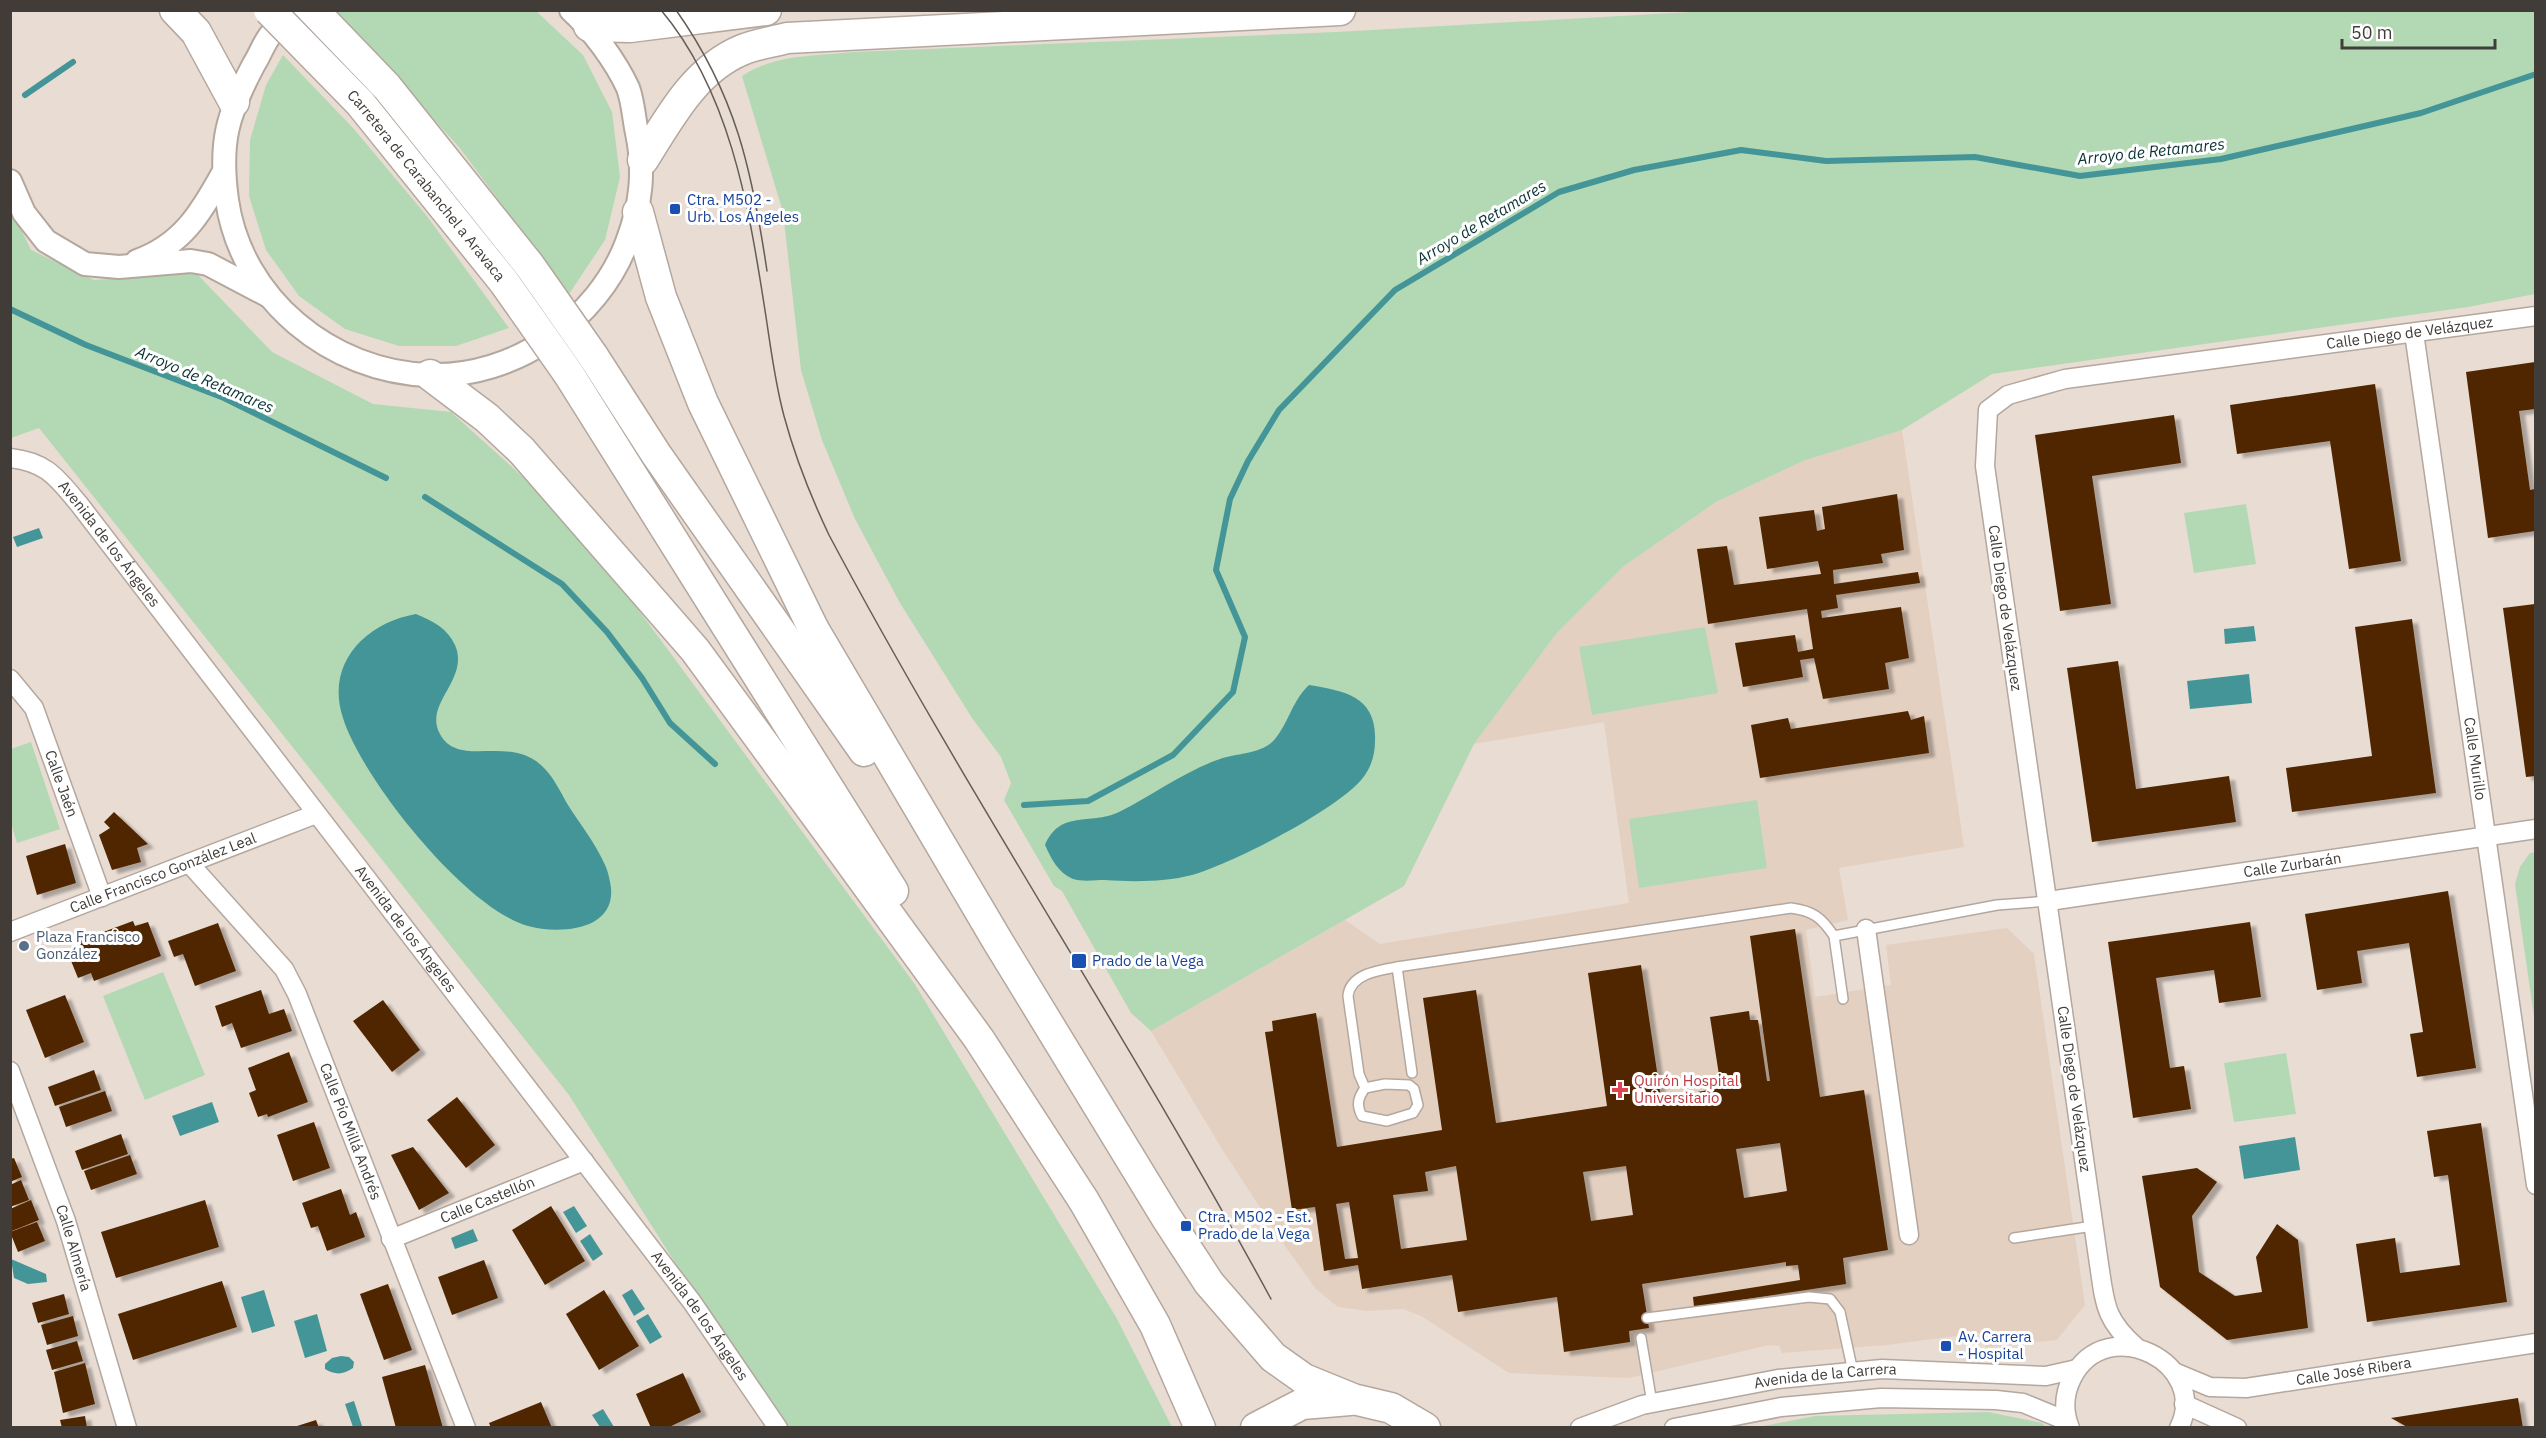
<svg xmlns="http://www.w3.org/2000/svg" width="2546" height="1438" font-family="'IBM Plex Sans',sans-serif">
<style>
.built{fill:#e3d0c1}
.green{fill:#b3d8b4}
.water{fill:#449597}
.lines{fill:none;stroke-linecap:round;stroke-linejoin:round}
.stream{stroke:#449597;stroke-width:6}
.building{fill:#4f2600;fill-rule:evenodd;filter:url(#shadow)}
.service-casing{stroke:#b4a79e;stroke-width:12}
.minor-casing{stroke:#b4a79e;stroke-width:21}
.tertiary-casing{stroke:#b4a79e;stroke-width:26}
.trunk-casing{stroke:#b4a79e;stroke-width:33}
.service{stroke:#fff;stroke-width:9}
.minor{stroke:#fff;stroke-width:18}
.tertiary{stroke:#fff;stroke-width:22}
.trunk{stroke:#fff;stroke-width:30}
.tram{stroke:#645d58;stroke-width:1.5}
.trunk-bridge-casing{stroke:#b4a79e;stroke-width:33;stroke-linecap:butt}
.trunk-bridge{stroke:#fff;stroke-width:30}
.transit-dot{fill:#1a4fb4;stroke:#fff;stroke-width:2}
.service-dot{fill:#5c6f8a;stroke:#fff;stroke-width:2}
.health-dot{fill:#e0444e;stroke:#fff;stroke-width:2}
.labels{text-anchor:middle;stroke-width:6;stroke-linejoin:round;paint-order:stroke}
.street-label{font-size:15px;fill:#413c38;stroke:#fff}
.transit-label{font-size:15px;fill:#164399;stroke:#fff;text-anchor:start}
.service-label{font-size:15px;fill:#4e5e75;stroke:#fff;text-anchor:start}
.health-label{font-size:15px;fill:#be3a42;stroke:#fff;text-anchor:start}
.water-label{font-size:16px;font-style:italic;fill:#0a3234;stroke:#fff}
</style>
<defs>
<filter id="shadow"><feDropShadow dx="6" dy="4" stdDeviation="1.5" flood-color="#0004"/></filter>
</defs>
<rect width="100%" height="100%" fill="#e9dcd3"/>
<polygon class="built" points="1902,430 1964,847 1839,868 1848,920 1806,930 1815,997 1891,985 1886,945 2007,928 2034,954 2085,1305 2057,1340 1986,1347 1985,1339 1980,1339 1979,1333 1887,1345 1782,1353 1779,1346 1769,1345 1629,1378 1509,1373 1421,1316 1403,1309 1368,1311 1338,1307 1316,1289 1285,1246 1222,1149 1151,1031 1345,920 1380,944 1629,903 1604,722 1474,744 1556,634 1624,566 1716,502 1803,461"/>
<g class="green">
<polygon points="335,11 536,11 583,55 612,112 620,177 605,240 569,294 459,147"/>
<path d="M1708,11H2535V294L2468,307L1992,374L1902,430L1803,461L1716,502L1624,566L1556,634L1474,744L1404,886L1151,1031L1131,1013L1062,891L1054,886L1004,800L1011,783L1001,757L972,718L900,603L855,519L822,440L801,370L783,212L742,76C775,54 816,56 854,52L1336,32Z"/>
<polygon points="283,55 353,128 426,215 509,328 456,346 399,346 345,329 299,296 266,250 249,196 250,140 266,85"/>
<polygon points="10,206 31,250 94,280 196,273 272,352 373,404 451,412 575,524 914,983 1116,1317 1172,1427 779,1427 569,1095 39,428 11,438"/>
<polygon points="2246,504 2256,564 2194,573 2184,513"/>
<polygon points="1705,627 1718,693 1592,715 1579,647"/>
<polygon points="31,742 60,829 17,843 11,823 11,749"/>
<polygon points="1757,800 1767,868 1639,888 1629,819"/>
<polygon points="2535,852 2536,852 2535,1024 2515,884 2520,867 2530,853"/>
<polygon points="163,972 205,1075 145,1100 103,996"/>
<polygon points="2286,1053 2296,1114 2234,1122 2224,1063"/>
<polygon points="1988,1412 2042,1423 2046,1427 1758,1427 1815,1416"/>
</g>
<g class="water">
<polygon points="39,528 43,538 17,547 13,537"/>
<path d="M416,614C433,621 447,628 455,645C470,680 423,703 440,734C459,770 511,732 545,769C554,778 561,793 568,805C580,824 596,844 605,865C608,871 610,881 611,888C615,932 557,934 528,926C466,909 362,779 343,718C325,664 365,623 416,614Z"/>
<polygon points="2254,626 2256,641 2225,644 2224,629"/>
<polygon points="2249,674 2252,703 2190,709 2187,681"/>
<path d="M1309,685C1346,691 1377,697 1375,741C1375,755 1371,768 1362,779C1335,811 1233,863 1192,875C1165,882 1133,882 1105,880C1096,880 1082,882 1073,879C1058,873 1051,858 1045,845C1061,809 1089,826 1119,812C1151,796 1187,770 1220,759C1236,753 1263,754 1275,739C1289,722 1292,701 1309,685Z"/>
<polygon points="212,1102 219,1122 180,1136 172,1116"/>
<polygon points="2295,1137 2300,1170 2244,1179 2239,1146"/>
<polygon points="574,1206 587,1226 576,1233 563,1212"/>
<polygon points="473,1229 478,1241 455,1249 451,1238"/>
<polygon points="590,1234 603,1254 593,1261 580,1241"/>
<polygon points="11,1259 46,1274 47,1282 28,1284 14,1278"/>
<polygon points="632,1289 645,1309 634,1316 622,1295"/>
<polygon points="264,1290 275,1326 252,1333 241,1297"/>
<polygon points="317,1314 327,1351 305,1358 294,1321"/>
<polygon points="648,1314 662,1337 650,1344 636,1321"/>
<path d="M341,1356L349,1357L354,1362L353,1368C343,1375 335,1375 325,1369V1364L332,1358Z"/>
<polygon points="354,1401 362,1426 353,1427 345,1404"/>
<polygon points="603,1409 614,1427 600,1427 592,1415"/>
</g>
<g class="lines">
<g class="stream">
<polyline points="25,95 73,62"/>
<polyline points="10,309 86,345 224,398 386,478"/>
<polyline points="425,497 562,584 607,632 642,678 670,723 715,764"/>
<polyline points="1024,805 1088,801 1173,755 1233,692 1245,637 1216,570 1230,499 1248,461 1279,410 1395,290 1559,192 1634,170 1741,150 1826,161 1975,157 2080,176 2221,159 2421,113 2536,74"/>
</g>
</g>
<g class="building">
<polygon points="2535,362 2535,409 2519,411 2530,490 2535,489 2535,531 2488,538 2466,372"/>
<polygon points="2375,384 2401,561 2349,569 2330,441 2237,454 2230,405"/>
<polygon points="2174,415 2181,463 2092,476 2111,604 2060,611 2035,435"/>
<polygon points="1897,494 1904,550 1881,554 1883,563 1833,570 1834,584 1918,572 1920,583 1836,595 1838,608 1821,611 1822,618 1901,607 1909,658 1885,663 1889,689 1823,699 1814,658 1800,660 1803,677 1743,687 1735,643 1795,635 1798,652 1813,649 1807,609 1708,624 1697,549 1727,546 1734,585 1821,574 1818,561 1767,569 1759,517 1814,510 1817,531 1825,529 1822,507"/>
<polygon points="2535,604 2535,776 2526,777 2503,608"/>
<polygon points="2412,619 2436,793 2292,812 2286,768 2372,756 2355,627"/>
<polygon points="2118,661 2136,789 2229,776 2236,822 2092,842 2067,668"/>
<polygon points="1908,711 1911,720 1924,716 1929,753 1760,778 1751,725 1788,718 1791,729"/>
<polygon points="114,812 148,844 137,848 141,862 112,870 99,835 110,828 104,822"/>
<polygon points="65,844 76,883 37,895 26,856"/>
<polygon points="2448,891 2476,1068 2417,1077 2410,1034 2423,1032 2409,943 2357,951 2362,983 2317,990 2305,914"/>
<polygon points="133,921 135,926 148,922 161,956 94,981 91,973 78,978 67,951 81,946 79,941"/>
<polygon points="2250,922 2261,997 2219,1003 2214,970 2156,978 2170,1068 2184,1066 2191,1109 2133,1118 2108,942"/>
<polygon points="218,923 236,971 195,986 183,954 174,957 168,941"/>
<path d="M1795,929L1820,1097L1864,1090L1888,1250L1843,1258L1846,1284L1694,1307L1693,1297L1800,1280L1798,1265L1786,1266V1262L1642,1284L1649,1328L1629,1331L1630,1342L1564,1352L1557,1297L1458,1312L1452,1275L1362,1289L1358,1265L1324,1271L1315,1207L1292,1210L1265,1032L1273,1031L1272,1021L1316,1013L1337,1147L1442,1130L1423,998L1476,990L1496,1123L1607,1106L1588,973L1641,965L1661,1098L1721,1088L1710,1017L1749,1011L1750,1020H1758L1767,1081H1770L1750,936ZM1780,1143L1787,1191L1744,1198L1736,1149ZM1456,1166L1467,1240L1401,1249L1393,1195L1428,1191L1425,1172ZM1626,1166L1633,1215L1591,1221L1583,1172ZM1349,1202L1358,1258L1345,1259L1336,1204Z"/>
<polygon points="261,990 269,1014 284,1009 292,1031 241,1048 232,1023 222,1027 215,1006"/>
<polygon points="65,995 84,1042 45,1058 26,1010"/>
<polygon points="383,1000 420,1050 392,1072 353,1021"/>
<polygon points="289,1052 308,1102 268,1117 267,1114 258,1117 249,1093 256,1090 248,1068"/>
<polygon points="94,1070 101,1090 55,1106 48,1087"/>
<polygon points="105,1091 112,1111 66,1127 59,1107"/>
<polygon points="457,1097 495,1145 466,1168 427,1120"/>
<polygon points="314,1122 330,1168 293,1181 277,1135"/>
<polygon points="2481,1123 2507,1302 2367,1322 2356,1244 2395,1238 2400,1273 2460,1265 2448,1175 2434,1177 2427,1131"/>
<polygon points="121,1134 128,1154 82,1170 75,1151"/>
<polygon points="413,1147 449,1193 419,1210 391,1155"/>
<polygon points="130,1155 137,1174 91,1190 84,1171"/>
<polygon points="14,1158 22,1177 10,1182 10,1159"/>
<polygon points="2197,1168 2217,1182 2192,1216 2199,1272 2235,1296 2262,1292 2256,1257 2277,1224 2298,1240 2308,1328 2227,1340 2160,1287 2142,1176"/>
<polygon points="21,1180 29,1200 10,1207 10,1185"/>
<polygon points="341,1189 350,1215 356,1212 365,1237 327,1251 318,1226 311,1228 302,1203"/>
<polygon points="31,1200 39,1220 12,1231 10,1209"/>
<polygon points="205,1200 219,1247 116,1278 101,1232"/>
<polygon points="551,1206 585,1261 545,1285 512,1230"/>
<polygon points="37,1222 45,1241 18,1252 10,1232"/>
<polygon points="484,1260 498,1298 452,1315 438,1277"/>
<polygon points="222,1281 237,1327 133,1360 118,1314"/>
<polygon points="388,1284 412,1350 384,1360 360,1294"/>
<polygon points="604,1290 639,1346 599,1370 566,1314"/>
<polygon points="64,1294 69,1314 38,1323 32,1303"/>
<polygon points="73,1316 78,1336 47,1345 41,1325"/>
<polygon points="77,1341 83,1361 52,1370 46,1350"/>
<polygon points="85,1363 95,1404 63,1413 54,1372"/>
<polygon points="425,1365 443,1428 396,1428 382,1377"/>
<polygon points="683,1373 701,1412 667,1428 651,1428 636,1394"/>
<polygon points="2518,1398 2523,1428 2409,1428 2391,1418"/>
<polygon points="541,1402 552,1428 491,1428 489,1423"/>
<polygon points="85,1416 87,1428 62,1428 60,1420"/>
<polygon points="316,1420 319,1428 294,1428 294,1427"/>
</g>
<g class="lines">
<g class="service-casing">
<g id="service">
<polyline points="1397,967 1412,1073"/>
<polyline points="1843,999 1834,936 1997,905 2049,901"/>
<path d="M1385,1084L1409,1085L1414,1089L1418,1105L1413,1113L1387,1121L1362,1116C1356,1105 1358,1098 1365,1088Z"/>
<path d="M1365,1088L1359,1074L1348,996C1350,974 1379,970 1397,967L1791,908C1813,911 1821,917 1834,936"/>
<polyline points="2014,1238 2093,1226"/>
<polyline points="1647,1318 1809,1297 1830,1299 1840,1312 1853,1372"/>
<polyline points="1641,1338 1652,1403"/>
</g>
</g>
<g class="minor-casing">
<g id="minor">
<path id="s1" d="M2414,333L2536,1185"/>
<path id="s2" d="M10,458C47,462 57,478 79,504L692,1302L778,1428"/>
<path id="s3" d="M10,679L34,708L102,897"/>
<path id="s4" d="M189,863L284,969L297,994L466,1428"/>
<path id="s5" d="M2049,901L2536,829"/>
<polyline points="1866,929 1909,1235"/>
<path id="s6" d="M10,932L316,814"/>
<path id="s7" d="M10,1071L66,1221L127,1428"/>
<path id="s8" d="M391,1239L584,1161"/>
<path id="s9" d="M2136,1347C2104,1319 2105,1303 2099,1264L1985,466L1988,410L2008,395L2065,379L2536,316"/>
<path id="s10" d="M2174,1372L2210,1387L2246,1388L2536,1343"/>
<polyline points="2184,1404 2237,1428"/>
<path id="s11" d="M1580,1428L1642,1405L1778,1379L1882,1369L2046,1376L2077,1369"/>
<polyline points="1674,1428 1781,1407 1881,1398 1996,1400 2023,1403 2067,1421"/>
<path d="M2070,1428C2063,1411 2064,1394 2072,1378C2107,1310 2211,1364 2179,1428"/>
</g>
</g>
<g class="tertiary-casing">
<g id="tertiary">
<path d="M299,10C290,18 279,25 272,33C264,42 260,55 254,64C227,115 219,143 227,200C241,299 331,372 429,375C514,378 598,320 627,242C641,205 645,172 637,133C634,119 633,101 628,88C616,62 592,29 571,10"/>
<polyline points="10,181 24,213 46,241 85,264 119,267 191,261 208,264 267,295"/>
<path d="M137,261C182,245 201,213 223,173"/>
</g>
</g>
<g class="trunk-casing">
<g id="trunk">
<polyline points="175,10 196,32 234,102"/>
<polyline points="589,26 630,27 766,10"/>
<path d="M643,160C669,119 694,70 742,50C756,44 772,42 787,38L1340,10"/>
<polyline points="638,212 661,297 703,403 814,630 997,940 1166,1217 1209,1283 1273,1357 1304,1379 1353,1399 1391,1408 1425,1428"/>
<polyline points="593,356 656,454 864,751"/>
<polyline points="568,373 893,891"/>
<polyline points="430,375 487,418 522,451 695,650 840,848 979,1039 1084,1201 1155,1325 1200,1428"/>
<polyline points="1256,1428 1302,1404 1350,1400"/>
</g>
</g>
<use href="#service" class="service"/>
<use href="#minor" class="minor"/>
<use href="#tertiary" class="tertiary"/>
<use href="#trunk" class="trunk"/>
<g class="tram">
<path d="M661,10C729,91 748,202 764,304C770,341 774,379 784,416C795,457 811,497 829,535C967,795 1131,1040 1271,1299"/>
<path d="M676,10C736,95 752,170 767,271"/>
</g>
<g class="trunk-bridge-casing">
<g id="trunk-bridge">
<path id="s12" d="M269,10L360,103L504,282L568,373"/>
<polyline points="313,10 387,87 530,266 593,356"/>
</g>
</g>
<use href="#trunk-bridge" class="trunk-bridge"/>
</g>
<g class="transit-dot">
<rect x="669" y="203" width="12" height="12" rx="3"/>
<rect x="1071" y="953" width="16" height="16" rx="3"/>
<rect x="1180" y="1220" width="12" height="12" rx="3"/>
<rect x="1940" y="1340" width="12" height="12" rx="3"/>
</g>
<circle class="service-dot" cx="24" cy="946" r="6"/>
<path class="health-dot" d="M1617 1081h6v6h6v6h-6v6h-6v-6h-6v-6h6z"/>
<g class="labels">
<g class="street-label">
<text dy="5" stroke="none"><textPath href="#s12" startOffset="236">Carretera de Carabanchel a Aravaca</textPath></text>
<text dy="5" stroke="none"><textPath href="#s9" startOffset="1388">Calle Diego de Velázquez</textPath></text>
<text dy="5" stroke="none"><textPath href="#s2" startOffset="136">Avenida de los Ángeles</textPath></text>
<text transform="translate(2005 608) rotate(82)" y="5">Calle Diego de Velázquez</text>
<text dy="5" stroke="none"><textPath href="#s1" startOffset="430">Calle Murillo</textPath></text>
<text dy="5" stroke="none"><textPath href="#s3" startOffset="118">Calle Jaén</textPath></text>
<text dy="5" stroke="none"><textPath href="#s5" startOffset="246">Calle Zurbarán</textPath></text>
<text dy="5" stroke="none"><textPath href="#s6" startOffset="164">Calle Francisco González Leal</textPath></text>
<text dy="5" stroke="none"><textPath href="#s2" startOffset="622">Avenida de los Ángeles</textPath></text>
<text transform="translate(2074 1089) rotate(82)" y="5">Calle Diego de Velázquez</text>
<text dy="5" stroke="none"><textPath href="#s4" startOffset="318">Calle Pío Millá Andrés</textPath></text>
<text dy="5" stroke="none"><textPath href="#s8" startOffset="104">Calle Castellón</textPath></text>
<text dy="5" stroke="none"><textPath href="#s7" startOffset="188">Calle Almería</textPath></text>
<text dy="5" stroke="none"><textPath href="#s2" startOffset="1108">Avenida de los Ángeles</textPath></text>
<text dy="5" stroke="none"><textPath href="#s10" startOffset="184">Calle José Ribera</textPath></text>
<text dy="5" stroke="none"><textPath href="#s11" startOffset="252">Avenida de la Carrera</textPath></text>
</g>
<g class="transit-label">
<text x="687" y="205">Ctra. M502 -<tspan x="687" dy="17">Urb. Los Ángeles</tspan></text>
<text x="1092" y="966">Prado de la Vega</text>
<text x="1198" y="1222">Ctra. M502 - Est.<tspan x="1198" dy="17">Prado de la Vega</tspan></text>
<text x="1958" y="1342">Av. Carrera<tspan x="1958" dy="17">- Hospital</tspan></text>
</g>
<g class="service-label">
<text x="36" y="942">Plaza Francisco<tspan x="36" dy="17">González</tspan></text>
</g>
<g class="health-label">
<text x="1634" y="1086">Quirón Hospital<tspan x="1634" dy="17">Universitario</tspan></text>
</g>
<g class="water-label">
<text transform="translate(2151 151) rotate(-6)" y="6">Arroyo de Retamares</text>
<text transform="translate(1481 222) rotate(-31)" y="6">Arroyo de Retamares</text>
<text transform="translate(205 379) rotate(23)" y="6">Arroyo de Retamares</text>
</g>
</g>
<rect width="2546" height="1438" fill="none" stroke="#413c38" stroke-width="24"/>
<path d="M2342 39v9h153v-9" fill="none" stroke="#413c38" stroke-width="3"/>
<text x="2351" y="39" font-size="18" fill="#413c38" stroke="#ffffff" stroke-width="4.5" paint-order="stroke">50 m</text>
</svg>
